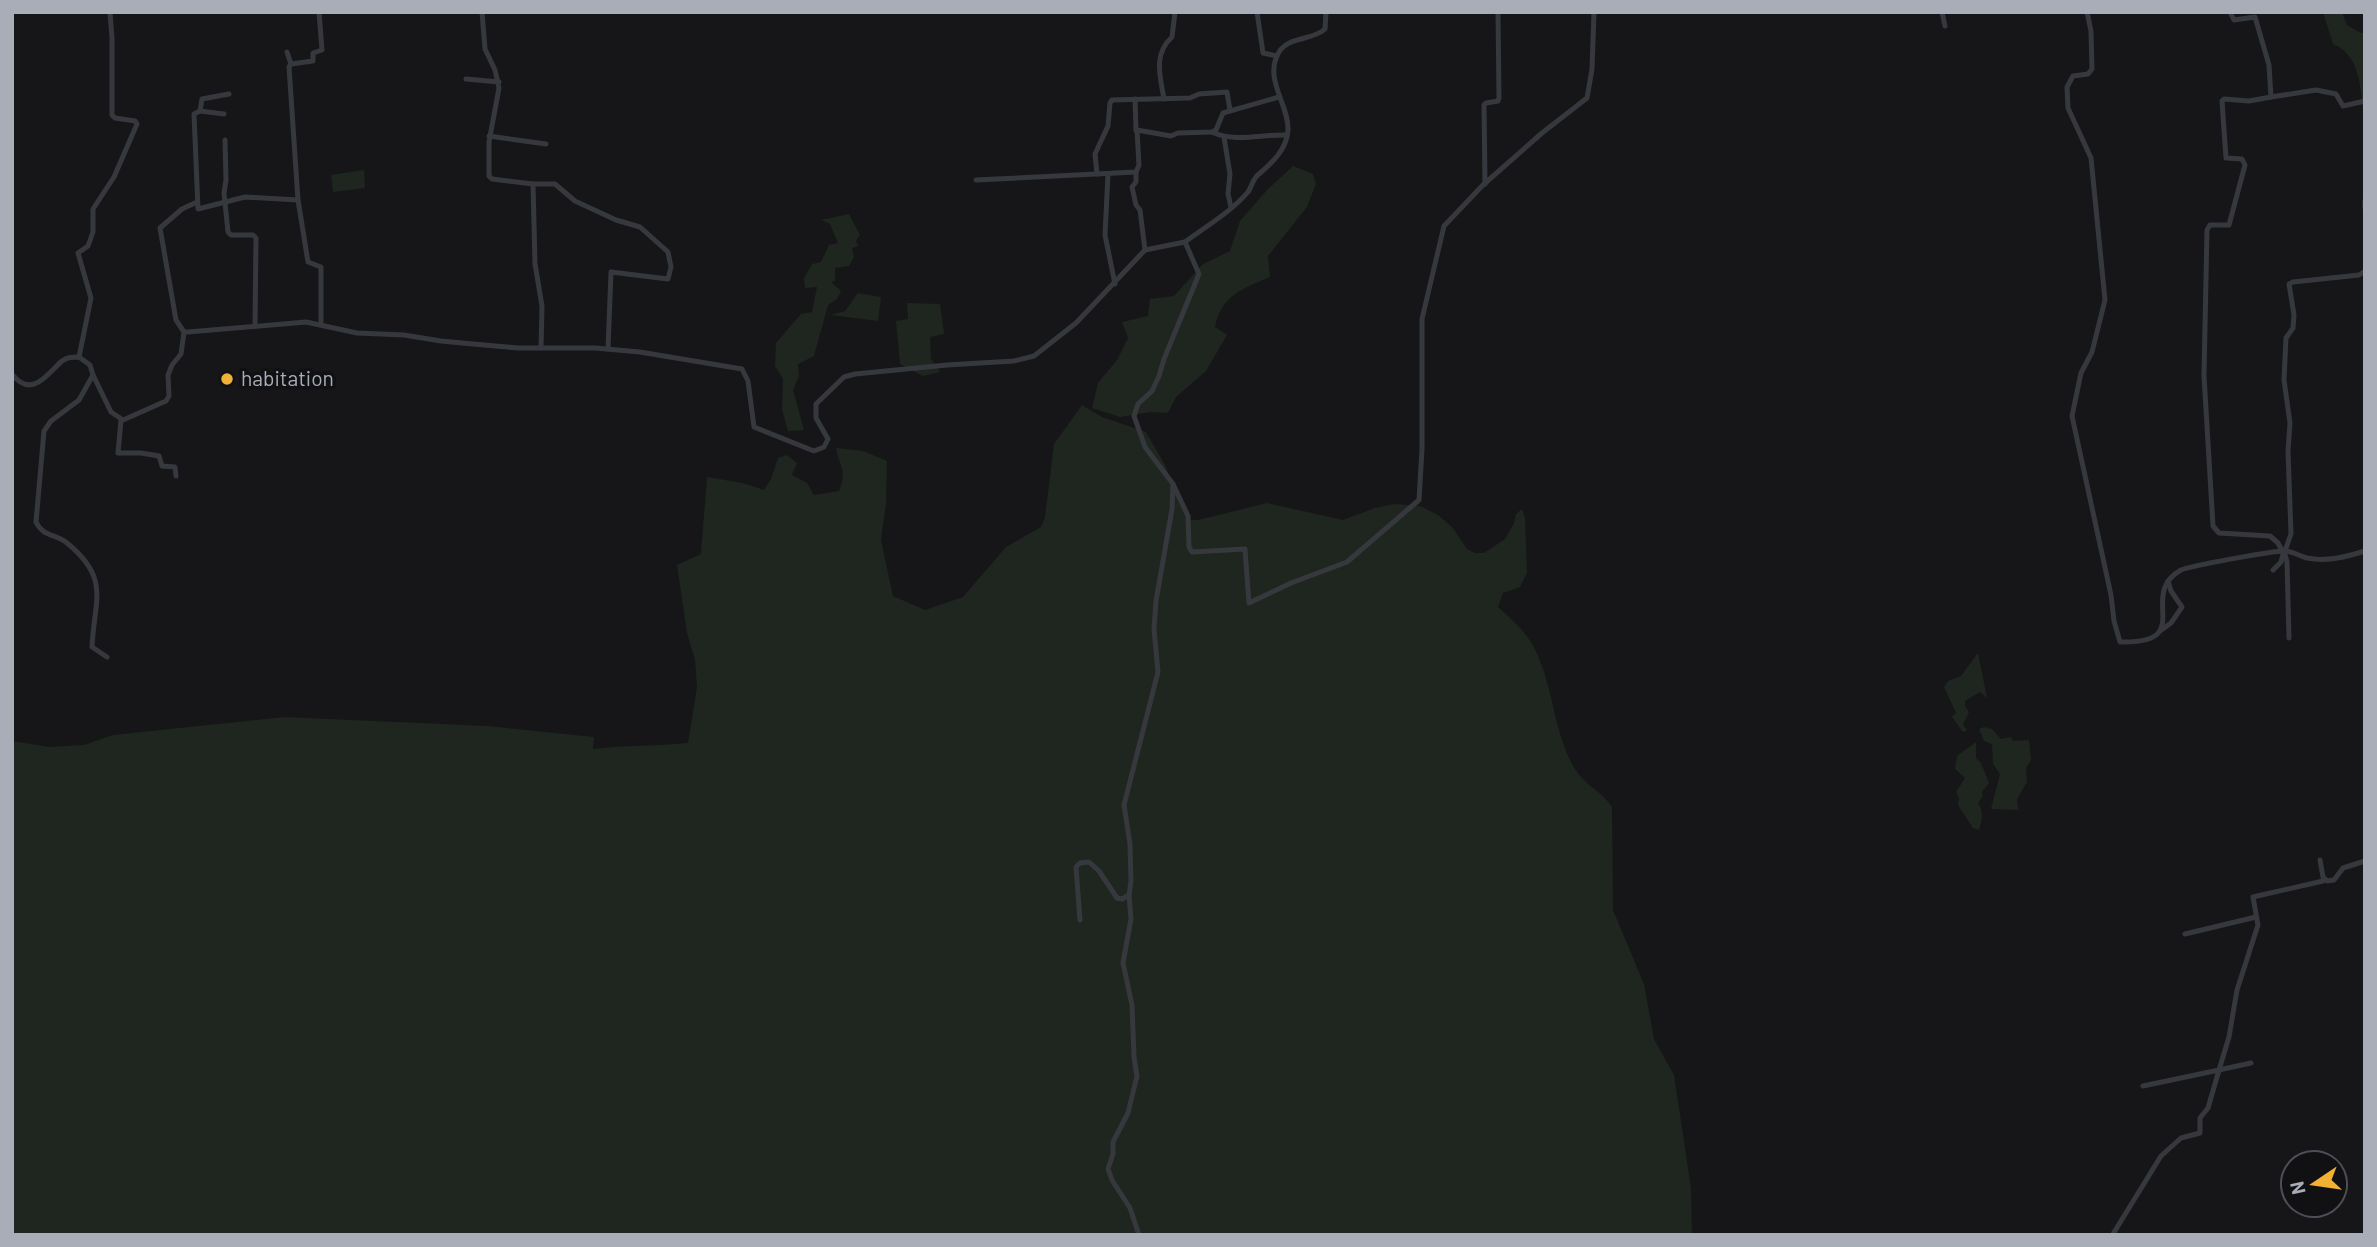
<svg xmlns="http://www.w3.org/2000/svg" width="2377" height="1247" font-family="Barlow,sans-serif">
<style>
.green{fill:#1e261f}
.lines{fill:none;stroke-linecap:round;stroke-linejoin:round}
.minor{stroke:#37383d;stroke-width:5}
.poi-dot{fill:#f2b134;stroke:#111113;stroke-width:2.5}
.labels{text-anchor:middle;stroke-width:7;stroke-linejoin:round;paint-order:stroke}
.poi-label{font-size:21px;fill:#a8adb8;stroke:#111113;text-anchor:start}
</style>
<rect width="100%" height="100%" fill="#161618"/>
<g class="green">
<path d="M2323,12H2342L2347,25L2361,33L2365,32V108L2363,109C2360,83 2359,55 2333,44Z"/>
<path d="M1293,166L1313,174L1316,184L1307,207L1268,256L1270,277C1243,289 1222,294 1215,327L1227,335L1206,371L1176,397L1168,413L1151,412L1120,417L1092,408L1098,383L1117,360L1128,338L1122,322L1148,316L1150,299L1174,296L1203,264L1230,251L1240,221L1267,190Z"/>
<polygon points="364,170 365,188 333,192 331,175"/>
<polygon points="849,214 860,235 856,241 858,246 852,248 854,257 849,266 835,268 835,281 831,282 841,291 837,299 828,305 814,356 798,364 799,376 793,390 804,430 788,431 782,409 783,379 775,366 776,343 801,314 812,312 817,287 805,288 804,278 812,264 821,262 829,245 838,243 830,224 821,220"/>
<polygon points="858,293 881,297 878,321 831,315 845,311"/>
<polygon points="907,303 940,304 944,334 930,337 931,359 940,372 923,376 900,364 896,321 908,319"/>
<path d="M1082,405L1102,417L1146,432L1165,465L1187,520H1198L1267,503L1343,520L1375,508L1394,504L1420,506L1438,515L1452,527L1467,549L1475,553H1484L1505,539L1514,523L1516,514L1522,509L1525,518L1527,573L1520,587L1503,593L1498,607C1509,617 1523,629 1531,642C1554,681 1552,731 1575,769C1584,785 1603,792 1612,807L1613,910L1644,984L1654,1039L1674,1075L1691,1188L1692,1235H12V741L50,747L84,745L113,735L284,717L487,726L594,737L593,749C625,745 656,746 688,743L697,687L695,660L687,633L677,565L701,554L707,477L743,483L764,490L771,479L778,458L787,455L797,463L792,475L807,483L814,495L839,491C848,468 839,468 836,448L863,451L887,461L886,503L881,540L893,596L925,610L963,597L1006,547L1041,527L1045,517L1054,444Z"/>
<polygon points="1978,653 1987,698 1980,692 1965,701 1965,706 1969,712 1963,725 1967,730 1963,732 1952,717 1956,713 1944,687 1948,681 1961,676"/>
<polygon points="1984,727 1992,729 2001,739 2011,737 2013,741 2029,740 2031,760 2026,768 2027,782 2017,799 2018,810 1991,809 2000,774 1993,764 1992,744 1984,741 1979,729"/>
<path d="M1976,742V758L1981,763L1989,783L1982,792L1983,796L1978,803C1984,810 1982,821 1979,830L1973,828L1958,805L1959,798L1956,792L1965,778L1955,769L1957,756Z"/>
</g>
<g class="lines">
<g class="minor">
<polyline points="319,12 322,50 313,53 313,61 291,64 289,67 298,200 308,262 321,267 321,325"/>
<polyline points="482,12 485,49 495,70 499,88 489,142 489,176 492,179 533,184 535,264 542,306 541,348"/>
<polyline points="1257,12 1263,53 1277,56"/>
<polyline points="1942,12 1945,26"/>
<path d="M2087,12L2091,31L2092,69L2088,74L2073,76L2067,87L2068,108L2091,158L2105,300L2092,352L2081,373L2072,416L2111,595L2114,621L2120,642C2198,644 2136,595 2181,570C2190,566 2276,550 2286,551C2293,552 2300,556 2307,558C2326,562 2346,557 2365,551"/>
<polyline points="2230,12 2234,20 2255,17 2269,65 2271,97 2249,101 2224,99 2222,101 2226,158 2242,159 2245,165 2229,225 2210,225 2207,230 2204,376 2213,526 2219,533 2270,536 2278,543 2283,552"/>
<polyline points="287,52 291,64"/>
<polyline points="466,79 499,82"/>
<polyline points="229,94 202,99 200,111 194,114 198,209 245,197 298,200"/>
<polyline points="2271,97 2316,90 2336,94 2343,106 2365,101"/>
<polyline points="1135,99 1136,131"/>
<path d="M1164,99C1160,76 1153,54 1172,37L1175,12"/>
<polyline points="200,111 224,114"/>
<path d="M1212,132C1236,143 1261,134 1287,135"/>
<polyline points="489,136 546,144"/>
<polyline points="1224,137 1230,174 1228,194 1231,207"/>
<polyline points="225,140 226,180 224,193 228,232 231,235 253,235 256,238 255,326"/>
<polyline points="1136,172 1136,182 1132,187 1136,205 1140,210 1145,250"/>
<polyline points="1097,174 1095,154 1108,126 1110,103 1112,100 1190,98 1199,94 1227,92 1230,110"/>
<polyline points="1108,174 1105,235 1115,284"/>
<polyline points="976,180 1136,172 1139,165 1137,130 1171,136 1178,133 1212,132 1216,130 1223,113 1279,97"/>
<polyline points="533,184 555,184 575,201 616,220 640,227 668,252 671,267 668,279 611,272 608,349"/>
<polyline points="1485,184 1484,105 1486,103 1498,101 1499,98 1498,12"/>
<polyline points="2365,201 2365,208"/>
<polyline points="184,332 176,320 160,228 182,209 197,202"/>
<polyline points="79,357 91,298 78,253 88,246 93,232 93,209 114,177 137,124 135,121 115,118 112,115 112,38 110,12"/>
<path d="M12,374C32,400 48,373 62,361C67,357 73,357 79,357L90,365L93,375L79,400L51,421L44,431L36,522C43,537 56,534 67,543C111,579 94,600 92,647L107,657"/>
<polyline points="93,375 111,412 123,420 166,401 169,396 168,375 172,365 181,354 184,332 188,332 306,322 357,333 404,335 441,341 484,345 518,348 595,348 640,352 742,369 748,381 754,427 814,451 824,447 828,439 816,418 816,404 844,377 855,374 947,365 1014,361 1034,356 1076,323 1145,250 1185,242"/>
<polyline points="121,420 118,453 141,453 159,456 162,466 175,467 176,476"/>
<polyline points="1173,484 1188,516 1189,547 1192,552 1245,549 1249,603 1291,583 1347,562 1419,500 1422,449 1422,319 1444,226 1483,185 1542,133 1587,98 1592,69 1594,12"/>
<polyline points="2284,551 2287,562 2289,638"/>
<polyline points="2285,551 2291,534 2288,451 2290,423 2284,380 2286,338 2293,328 2294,315 2289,284 2293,282 2359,275 2365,271"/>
<polyline points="2273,570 2281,562 2284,551"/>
<polyline points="2160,631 2171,623 2182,607 2171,591 2168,581"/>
<polyline points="2320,860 2323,877 2327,881 2334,880 2343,868 2365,861"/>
<polyline points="1080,920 1076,867 1080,863 1089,862 1099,871 1117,898 1122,899 1129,895"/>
<polyline points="2185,934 2256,917"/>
<polyline points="2251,1063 2219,1070 2229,1037 2237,990 2258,925 2253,897 2323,881"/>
<polyline points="2113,1234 2161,1156 2181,1138 2200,1133 2200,1118 2208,1108 2219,1070 2143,1086"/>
<path d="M1139,1235L1130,1208L1112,1180L1108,1169L1113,1154V1142L1128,1113L1137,1076L1134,1057L1132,1005L1123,963L1131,919L1129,895L1131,881L1130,844L1124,805L1158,672L1154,629L1156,601L1172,509L1173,484L1145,447L1134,416L1138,404L1152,391L1159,376L1164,359L1199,274L1185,242C1205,227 1231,212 1248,192C1252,186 1253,178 1259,174C1272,163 1287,149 1288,130C1289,104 1263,79 1279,52C1289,36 1312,41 1325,29L1326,12"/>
</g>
</g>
<circle class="poi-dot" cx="227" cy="379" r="7"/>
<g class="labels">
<g class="poi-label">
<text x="241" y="386">habitation</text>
</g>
</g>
<rect width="2377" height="1247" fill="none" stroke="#a8adb8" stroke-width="28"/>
<g transform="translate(2314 1184) rotate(257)"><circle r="33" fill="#111113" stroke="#4d4f55" stroke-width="2"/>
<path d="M0-5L12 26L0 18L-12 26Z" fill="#f2b134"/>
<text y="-10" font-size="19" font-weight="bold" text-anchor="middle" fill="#a8adb8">N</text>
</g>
</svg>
